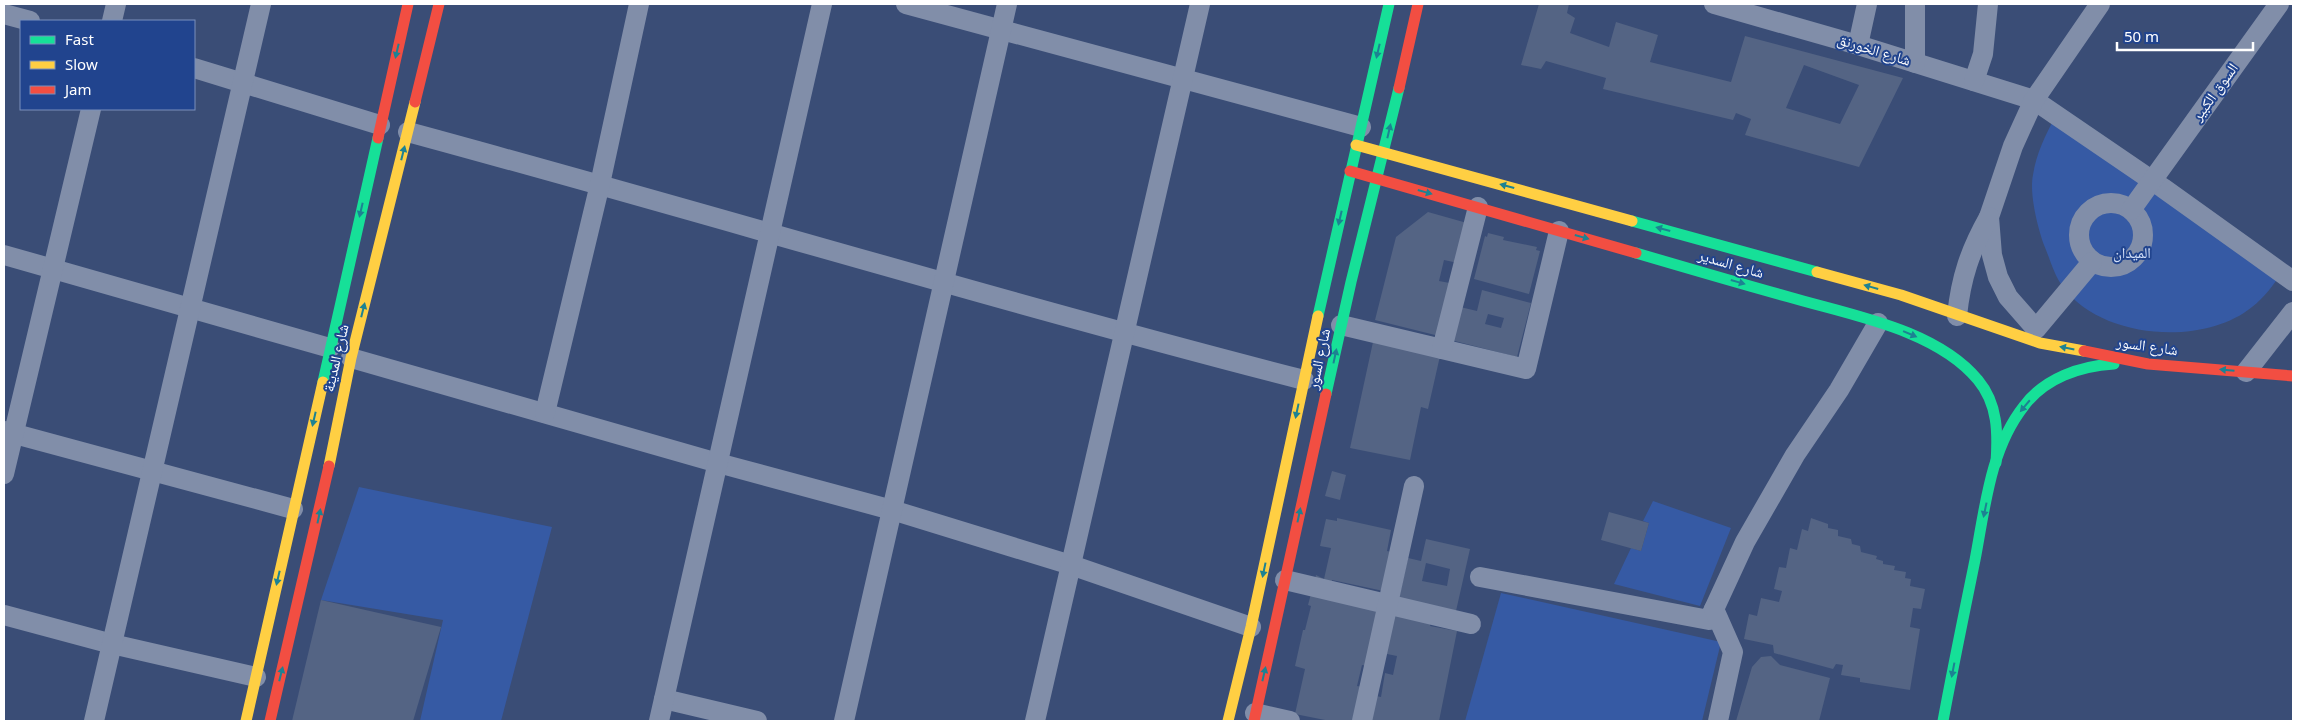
<svg xmlns="http://www.w3.org/2000/svg" width="2297" height="725" font-family="'Noto Sans','Noto Naskh Arabic',sans-serif">
<style>
.green{fill:#365aa4}
.building{fill:#546484;fill-rule:evenodd}
.lines{fill:none;stroke-linecap:round;stroke-linejoin:round}
.street{stroke:#818ea9;stroke-width:20}
.fast{stroke:#16e098;stroke-width:11}
.slow{stroke:#ffcf43;stroke-width:11}
.jam{stroke:#f24e42;stroke-width:11}
.oneway{fill:#1d8292}
.labels{text-anchor:middle;stroke-width:4;stroke-linejoin:round;paint-order:stroke}
.street-label{font-size:15px;fill:#fff;stroke:#21448e}
.park-label{font-size:15px;fill:#d5e1f9;stroke:#21448e}
</style>
<rect width="100%" height="100%" fill="#3a4d76"/>
<g class="green">
<path d="M2056,115L2282,273C2273,285 2264,298 2252,307C2203,347 2101,339 2063,287C2054,275 2050,259 2044,245C2038,228 2029,194 2033,175C2036,154 2046,134 2056,115Z"/>
<polygon points="359,487 552,527 501,721 420,721 443,620 321,600"/>
<polygon points="1653,501 1731,528 1700,606 1614,584 1631,548 1641,551 1649,523 1643,521"/>
<polygon points="1501,593 1721,642 1702,721 1465,721"/>
</g>
<g class="building">
<path d="M1539,4H1569L1567,13L1575,18L1570,33L1609,47L1616,22L1658,35L1650,62L1731,82L1745,36L1903,78L1859,167L1745,135L1751,119L1736,113L1733,120L1603,89L1606,78L1546,61L1541,69L1521,65ZM1804,65L1859,85L1840,124L1786,108Z"/>
<polygon points="1428,212 1467,223 1458,263 1444,260 1439,281 1455,284 1443,337 1375,320 1396,237"/>
<polygon points="1488,233 1504,237 1503,240 1537,247 1536,250 1540,251 1529,294 1474,279 1485,236 1487,237"/>
<path d="M1482,290L1531,303L1517,357L1447,339L1456,306L1477,311ZM1488,314L1504,318L1501,328L1485,324Z"/>
<polygon points="1373,342 1440,356 1428,409 1421,407 1410,460 1350,448"/>
<polygon points="1332,471 1346,475 1340,500 1325,496"/>
<polygon points="1609,512 1649,523 1641,551 1601,540"/>
<path d="M1337,518L1391,530L1387,551L1396,553L1388,592L1332,580L1331,585L1399,598L1408,558L1421,561L1426,539L1470,549L1456,611L1432,619L1430,626L1457,631L1439,721H1371L1376,696L1381,697L1385,673L1393,675L1397,656L1387,654L1366,666L1362,665L1357,686L1367,688L1360,721H1330L1295,714L1305,669L1295,666L1303,630H1305L1311,606L1308,605L1316,575L1324,579L1331,548L1320,546L1326,519L1337,521ZM1426,563L1450,569L1447,586L1422,581Z"/>
<polygon points="1811,518 1828,524 1828,528 1838,530 1838,536 1851,539 1852,544 1860,546 1861,552 1877,556 1876,559 1883,561 1883,564 1895,566 1894,570 1906,572 1905,578 1911,579 1910,586 1925,589 1921,609 1913,608 1910,627 1920,629 1910,690 1860,682 1860,678 1841,675 1843,665 1836,664 1833,669 1774,653 1773,645 1744,639 1749,614 1757,616 1761,598 1779,602 1782,591 1774,589 1779,567 1786,568 1790,548 1797,550 1802,529 1808,531"/>
<polygon points="321,600 441,627 413,721 292,721"/>
<polygon points="1771,656 1780,665 1830,678 1819,721 1736,721 1752,667 1761,657"/>
</g>
<g class="lines">
<g class="street">
<polyline points="906,4 1361,127"/>
<polyline points="1714,4 1858,45 2034,100 2163,188 2293,281"/>
<polyline points="4,14 30,21"/>
<polyline points="112,21 116,4"/>
<polyline points="1858,45 1867,4"/>
<polyline points="1915,63 1915,4"/>
<polyline points="194,68 380,125"/>
<polyline points="1974,81 1983,54 1988,4"/>
<path d="M408,132C707,213 1004,303 1304,380"/>
<circle cx="2111" cy="235" r="32"/>
<polyline points="2131,210 2279,4"/>
<polyline points="4,255 330,348"/>
<polyline points="2092,262 2036,329 2008,297 1998,277 1992,255 1989,217 2013,146 2034,100 2100,4"/>
<path d="M1957,316C1961,277 1970,251 1989,217"/>
<polyline points="1341,325 1526,369 1559,231"/>
<polyline points="1442,349 1478,207"/>
<polyline points="351,358 718,463 892,510 1071,565 1251,627"/>
<polyline points="2246,372 2293,312"/>
<polyline points="545,413 600,184 639,4"/>
<polyline points="4,431 293,509"/>
<polyline points="4,474 91,109"/>
<polyline points="1480,577 1709,620 1745,542 1795,455 1839,390 1878,323"/>
<polyline points="1285,580 1471,624"/>
<polyline points="1714,609 1733,652 1718,721"/>
<polyline points="4,615 112,644 256,677"/>
<polyline points="664,699 757,721"/>
<polyline points="1255,713 1290,721"/>
<polyline points="94,721 261,4"/>
<polyline points="659,721 822,4"/>
<polyline points="844,721 1007,4"/>
<polyline points="1035,721 1200,4"/>
<polyline points="1362,721 1414,486"/>
</g>
<g class="fast">
<polyline points="1632,221 1817,272"/>
<path d="M1636,253C1687,268 1738,283 1789,297C1850,315 1936,329 1978,380C1998,404 1998,433 1996,463"/>
<polyline points="1318,316 1389,4"/>
<polyline points="323,382 378,138"/>
<polyline points="1326,394 1351,282 1399,88"/>
<path d="M1943,721C1953,667 1964,614 1975,560C1985,508 1990,449 2024,406C2045,378 2080,366 2114,364"/>
</g>
<g class="slow">
<polyline points="1356,145 1632,221"/>
<polyline points="1817,272 1901,295 2040,343 2084,351"/>
<polyline points="329,466 351,358 415,102"/>
<polyline points="246,721 323,382"/>
<polyline points="1228,721 1251,627 1318,316"/>
</g>
<g class="jam">
<polyline points="1399,88 1418,4"/>
<polyline points="415,102 439,4"/>
<polyline points="378,138 408,4"/>
<polyline points="1350,171 1636,253"/>
<polyline points="2084,351 2148,364 2293,376"/>
<polyline points="270,721 329,466"/>
<polyline points="1254,721 1326,394"/>
</g>
</g>
<defs><path id="oneway-solid" d="M-6-.8H1V-3.2L6.5 0L1 3.2V.8H-6Z" transform="scale(1.25)"/></defs>
<g class="oneway">
<use href="#oneway-solid" transform="translate(397 51) rotate(103)"/>
<use href="#oneway-solid" transform="translate(1378 51) rotate(103)"/>
<use href="#oneway-solid" transform="translate(1389 131) rotate(-77)"/>
<use href="#oneway-solid" transform="translate(403 153) rotate(-76)"/>
<use href="#oneway-solid" transform="translate(1507 186) rotate(-165)"/>
<use href="#oneway-solid" transform="translate(1425 192) rotate(16)"/>
<use href="#oneway-solid" transform="translate(361 210) rotate(103)"/>
<use href="#oneway-solid" transform="translate(1340 218) rotate(103)"/>
<use href="#oneway-solid" transform="translate(1663 229) rotate(-165)"/>
<use href="#oneway-solid" transform="translate(1582 237) rotate(16)"/>
<use href="#oneway-solid" transform="translate(1738 282) rotate(16)"/>
<use href="#oneway-solid" transform="translate(1871 287) rotate(-164)"/>
<use href="#oneway-solid" transform="translate(363 310) rotate(-76)"/>
<use href="#oneway-solid" transform="translate(1910 334) rotate(23)"/>
<use href="#oneway-solid" transform="translate(2067 348) rotate(-169)"/>
<use href="#oneway-solid" transform="translate(1335 356) rotate(-78)"/>
<use href="#oneway-solid" transform="translate(2227 370) rotate(-175)"/>
<use href="#oneway-solid" transform="translate(2025 406) rotate(130)"/>
<use href="#oneway-solid" transform="translate(1297 411) rotate(102)"/>
<use href="#oneway-solid" transform="translate(314 419) rotate(103)"/>
<use href="#oneway-solid" transform="translate(1985 510) rotate(102)"/>
<use href="#oneway-solid" transform="translate(1299 515) rotate(-78)"/>
<use href="#oneway-solid" transform="translate(319 516) rotate(-78)"/>
<use href="#oneway-solid" transform="translate(1264 570) rotate(102)"/>
<use href="#oneway-solid" transform="translate(278 578) rotate(103)"/>
<use href="#oneway-solid" transform="translate(1953 670) rotate(101)"/>
<use href="#oneway-solid" transform="translate(281 674) rotate(-76)"/>
<use href="#oneway-solid" transform="translate(1264 674) rotate(-77)"/>
</g>
<g class="labels">
<g class="street-label">
<text transform="translate(1874 50) rotate(17)" y="5">شارع الخورنق</text>
<text transform="translate(2215 92) rotate(-54)" y="5">السوق الكبير</text>
<text transform="translate(1731 264) rotate(16)" y="5">شارع السدير</text>
<text transform="translate(2147 346) rotate(8)" y="5">شارع السور</text>
<text transform="translate(336 358) rotate(-77)" y="5">شارع المدينة</text>
<text transform="translate(1319 359) rotate(-78)" y="5">شارع السور</text>
</g>
<g class="park-label">
<text x="2132" y="258">الميدان</text>
</g>
</g>
<rect width="2297" height="725" fill="none" stroke="#ffffff" stroke-width="10"/>
<rect x="20" y="20" width="175" height="90" fill="#21448e" stroke="#7a8fbb"/>
<rect x="30" y="36" width="25" height="8" fill="#16e098" stroke="#7a8fbb"/>
<text x="65" y="45" font-size="15" fill="#ffffff">Fast</text>
<rect x="30" y="61" width="25" height="8" fill="#ffcf43" stroke="#7a8fbb"/>
<text x="65" y="70" font-size="15" fill="#ffffff">Slow</text>
<rect x="30" y="86" width="25" height="8" fill="#f24e42" stroke="#7a8fbb"/>
<text x="65" y="95" font-size="15" fill="#ffffff">Jam</text>
<path d="M2117 42v8h136v-8" fill="none" stroke="#ffffff" stroke-width="2.5"/>
<text x="2124" y="42" font-size="15" fill="#ffffff" stroke="#21448e" stroke-width="4" paint-order="stroke">50 m</text>
</svg>
